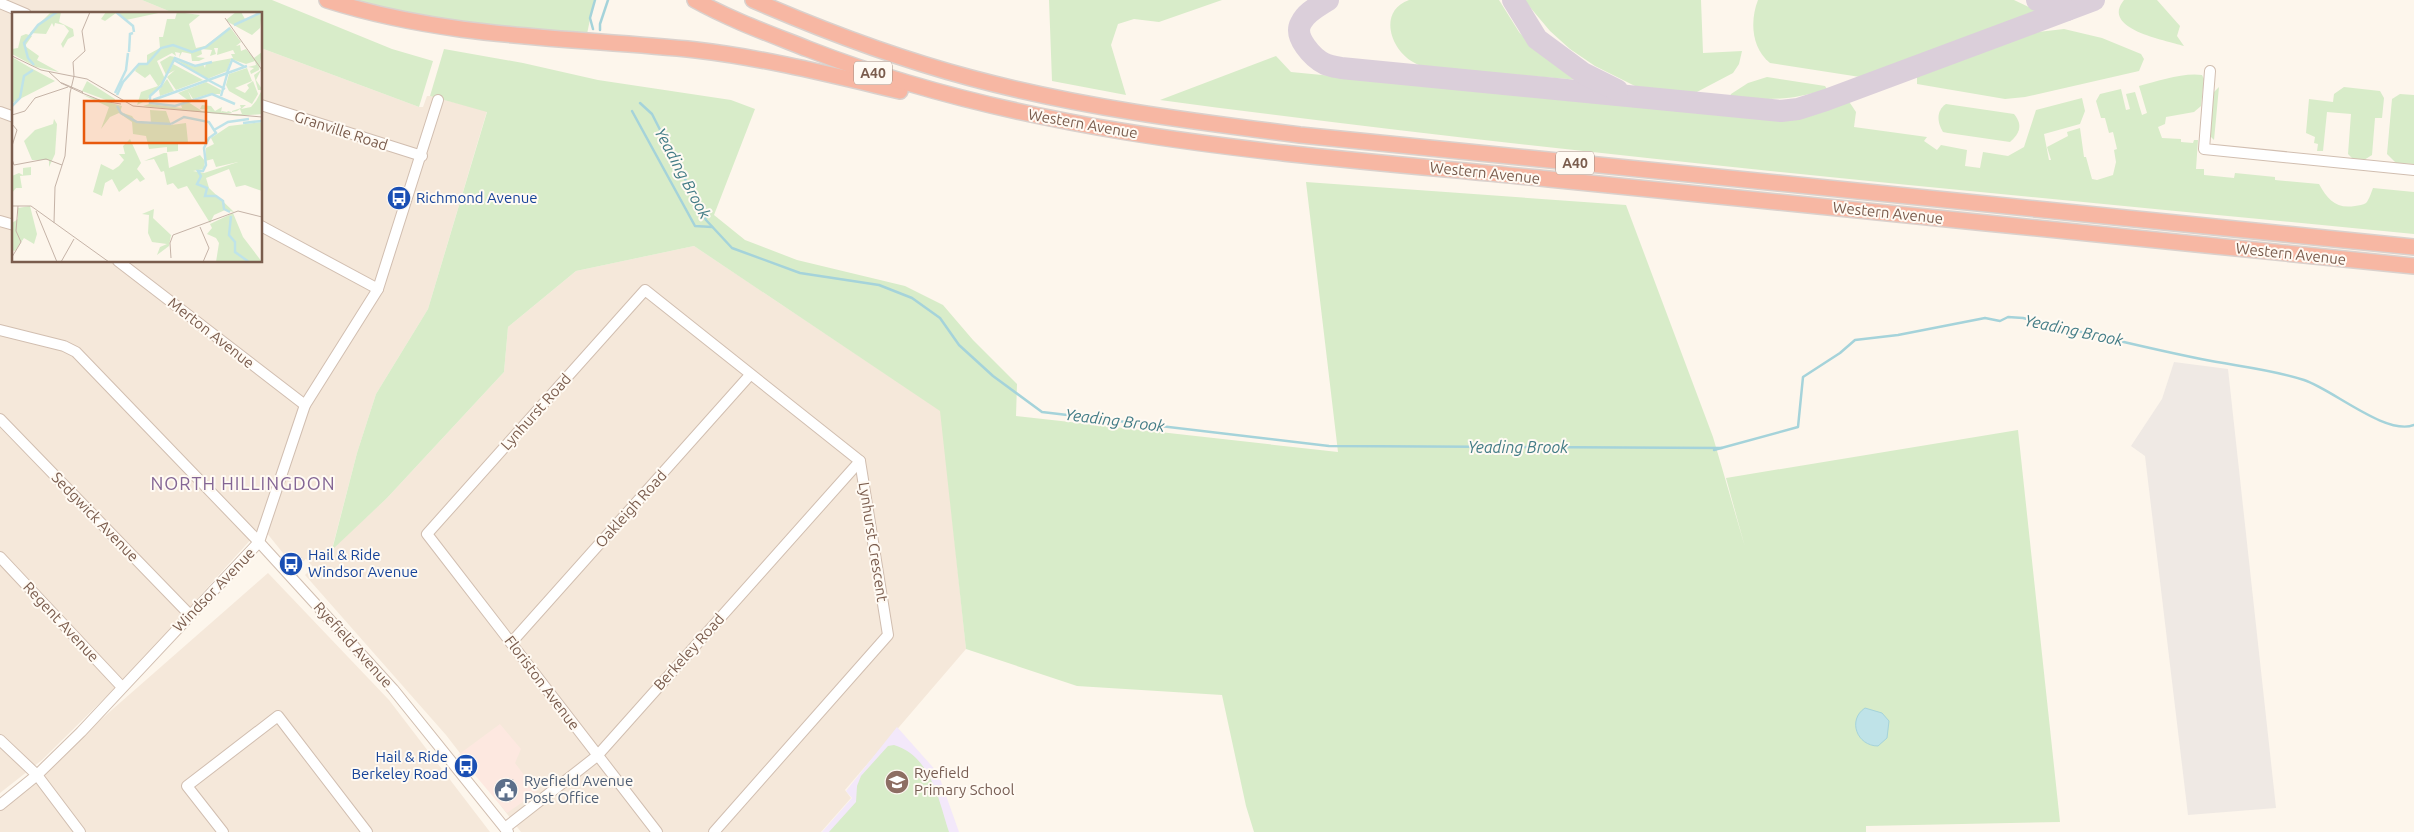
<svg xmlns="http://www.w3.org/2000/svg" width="2414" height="832" font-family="Ubuntu,sans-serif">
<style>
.residential{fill:#f5e8da}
.commercial{fill:#fde8e0}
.industrial{fill:#efe9e4}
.education{fill:#f3e8fa}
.green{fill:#d8ecc9}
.water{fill:#bfe3e8;stroke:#a5d3da}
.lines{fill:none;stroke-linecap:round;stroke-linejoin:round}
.stream{stroke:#a5d3da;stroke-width:2.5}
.taxiway{stroke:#dbcfda;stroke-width:22}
.minor-casing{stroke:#d1beb0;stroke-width:12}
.highway-casing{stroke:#dad1cd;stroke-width:18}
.minor{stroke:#fff;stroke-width:10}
.highway{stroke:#f7b7a3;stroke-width:15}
.labels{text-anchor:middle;stroke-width:4;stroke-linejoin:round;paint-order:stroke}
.shield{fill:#fffaf3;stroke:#a28b7f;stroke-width:1}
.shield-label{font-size:14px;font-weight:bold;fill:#7a5c4d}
.street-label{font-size:15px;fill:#7a5c4d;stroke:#fffaf3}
.transit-label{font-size:15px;fill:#164399;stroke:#fffaf3;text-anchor:start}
.education-label{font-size:15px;fill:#785e54;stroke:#fffaf3;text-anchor:start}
.service-label{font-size:15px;fill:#4e5e75;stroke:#fffaf3;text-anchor:start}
.water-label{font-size:16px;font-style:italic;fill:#437c86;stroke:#fffaf3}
.quarter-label{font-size:18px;letter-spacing:1px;fill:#846695;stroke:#fffaf3}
.inset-river{fill:none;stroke:#bfe3e8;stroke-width:2.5}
.inset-road{fill:none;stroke:#c5b3a7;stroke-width:1}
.view{fill:#e8590c;fill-opacity:0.15;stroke:#e8590c;stroke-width:2.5}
.inset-edge{fill:none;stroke:#7a5c4d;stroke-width:2.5}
</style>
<rect width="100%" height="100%" fill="#fdf6ec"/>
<g class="residential">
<polygon points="0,0 142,0 176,14 14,14 14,261 261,261 261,48 419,107 423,107 427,96 430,96 487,111 428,309 376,394 357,453 332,549 387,498 504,372 508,327 576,271 694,246 941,411 966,649 845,790 851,798 821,832 521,832 446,735 305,575 313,567 306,559 295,568 262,527 135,668 42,760 0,793"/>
<polygon points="268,573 389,700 490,832 0,832 0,808"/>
</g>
<polygon class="commercial" points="500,724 521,749 515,763 537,792 507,813 458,755"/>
<polygon class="industrial" points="2174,362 2228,369 2276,808 2188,815 2145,456 2131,446 2162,399"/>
<polygon class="education" points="897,727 938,773 959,832 822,832 852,798 846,791"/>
<g class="green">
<polygon points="142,0 272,0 392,49 433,61 419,107 261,48 261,14 176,14"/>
<polygon points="348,0 594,0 587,34 472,28 420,14 372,8"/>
<polygon points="1049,0 1222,0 1159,22 1134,19 1118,24 1111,45 1126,95 1052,81"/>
<path d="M1409,0H1499L1519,32L1534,47L1580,80L1432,68C1426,67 1419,66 1413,62C1390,49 1378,11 1409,0Z"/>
<polygon points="1524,0 1701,0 1703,53 1742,51 1739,64 1733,73 1695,93 1635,86 1595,66 1570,49 1550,31"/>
<path d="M1758,0H2014L2037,11L1860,77L1770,63C1751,48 1750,20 1758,0Z"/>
<path d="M2124,0H2157L2180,26L2177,36L2184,46C2165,40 2100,29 2124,0Z"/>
<polygon points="2064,29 2102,38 2141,54 2144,59 2139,71 2025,97 2005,99 1917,84 1917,75 2038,32"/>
<polygon points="444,49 523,63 598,80 731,100 755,109 714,215 745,240 797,260 905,286 943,305 973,340 1017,384 1016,416 1338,452 1306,182 1626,205 1713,437 1745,547 1726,478 2018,430 2060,822 1866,826 1866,832 1254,832 1246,806 1222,695 1077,686 966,649 940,411 694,246 576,271 508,327 504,372 387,498 332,550 357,453 376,394 428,309 487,112 430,96"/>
<path d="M1276,56L1291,72L1774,119C1801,119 1824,110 1848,100L1856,112L1854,127L1927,137L1924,141L1937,150L1941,145L1967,150L1965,166L1980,168L1983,152L2008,156L2024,147L2036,110L2082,98L2085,111L2080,124L2044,134L2049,160H2051L2047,147L2068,136L2067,132L2080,128L2084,157H2086L2092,179L2097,180L2113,175L2116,162L2114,150L2117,149L2113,132L2109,133L2105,118H2101L2096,101L2100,94L2121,89L2126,110L2130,109L2126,94L2135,92L2142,115L2147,113L2139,86C2157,81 2185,72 2202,75L2204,79L2201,106L2194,112L2166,117L2165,124L2158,127L2162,138L2181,139V142L2193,143L2194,140H2198L2196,169H2204V175L2234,178L2235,173L2275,177V180L2319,184C2328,200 2336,209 2355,206C2359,205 2363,205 2366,203C2369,200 2371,193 2373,188L2414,192V234C1996,193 1577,156 1160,100Z"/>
<path d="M1767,77L1825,86L1827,89C1790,101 1769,100 1730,97L1731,94L1748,83Z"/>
<polygon points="2219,87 2214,140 2210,136 2213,93"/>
<polygon points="2344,87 2380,91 2384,98 2382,118 2375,118 2372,155 2364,160 2353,159 2348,154 2351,114 2327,112 2323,151 2317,151 2318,144 2314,143 2315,137 2306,133 2309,99 2333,102 2334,94"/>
<polygon points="2400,94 2414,95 2414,164 2396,163 2387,154 2392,99"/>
<path d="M1946,104L2014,114C2023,125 2020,133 2010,142L1948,133L1943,132C1937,122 1936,111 1946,104Z"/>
<path d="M894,745C931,756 939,801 949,832H829L856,802L857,786L861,776L888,746Z"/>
</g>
<path class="water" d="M1865,708L1882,713L1889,721L1887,738L1878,746C1857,746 1847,720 1865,708Z"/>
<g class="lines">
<g class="stream">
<polyline points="593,29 590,18 595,0"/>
<polyline points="600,30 600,24 608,0"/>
<polyline points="640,103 652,114 706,220 732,248 800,273 879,285 912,298 940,318 959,345 993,376 1042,412 1329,446 1722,448"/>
<polyline points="632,111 695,226 712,227"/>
<path d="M1714,450L1798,427L1803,377L1840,353L1855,340L1898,335L1985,318L2000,321L2008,317L2023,318C2082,332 2141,347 2201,359C2235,366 2271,369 2304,380C2332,389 2386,436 2414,425"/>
</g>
<g class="taxiway">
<path d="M1328,0C1319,6 1306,12 1301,23C1293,37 1313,58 1325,64C1330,66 1336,67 1341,68L1781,111L1798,109L1826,100L2094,0"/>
<polyline points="1513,0 1537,39 1583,73 1617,90"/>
<polyline points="2037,0 2067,10"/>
</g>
<g class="minor-casing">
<g id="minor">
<polyline points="0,3 26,14"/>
<polyline points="2210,71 2204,149 2414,170"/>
<polyline points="261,105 422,156"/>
<polyline points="0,112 14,117"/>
<polyline points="0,221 14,225"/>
<polyline points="261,226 378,289"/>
<polyline points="118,261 305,405"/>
<polyline points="0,330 64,346 76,352 259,542 393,689 508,832"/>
<polyline points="0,419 190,615"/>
<polyline points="0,557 122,687"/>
<polyline points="511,643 750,375"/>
<polyline points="0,740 37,775 80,832"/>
<polyline points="0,805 37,775 81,732 259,542 305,405 378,289 438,100"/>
<polyline points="505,828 597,756 860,461"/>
<polyline points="223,832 187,786 278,716 367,832"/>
<polyline points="657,832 427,534 645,290 860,461 888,635 714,832"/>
</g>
</g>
<g class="highway-casing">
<g id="highway">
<path d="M327,0C450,39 570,37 696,50C765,58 832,75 900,91"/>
<path d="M695,0C731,20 770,34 808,49C1044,141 1299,154 1549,179C1837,208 2126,237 2414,266"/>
<path d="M753,0C824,31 896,58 971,78C1079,107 1189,121 1300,135L2414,247"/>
</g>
</g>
<use href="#minor" class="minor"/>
<use href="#highway" class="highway"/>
</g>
<defs>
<g id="bus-disc" transform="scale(1.25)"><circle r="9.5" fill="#1a4fb4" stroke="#fffaf3"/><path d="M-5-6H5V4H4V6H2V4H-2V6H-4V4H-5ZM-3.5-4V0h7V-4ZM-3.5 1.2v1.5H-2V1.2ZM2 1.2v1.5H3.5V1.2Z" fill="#fff"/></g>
<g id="school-disc" transform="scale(1.25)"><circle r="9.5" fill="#8d6e63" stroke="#fffaf3"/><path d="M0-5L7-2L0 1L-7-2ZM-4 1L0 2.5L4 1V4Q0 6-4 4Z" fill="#fff"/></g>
<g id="civic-disc" transform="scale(1.25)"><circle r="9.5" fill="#5c6f8a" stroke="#fffaf3"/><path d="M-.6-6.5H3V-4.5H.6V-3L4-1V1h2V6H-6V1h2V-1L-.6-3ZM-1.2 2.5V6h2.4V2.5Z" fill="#fff"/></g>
</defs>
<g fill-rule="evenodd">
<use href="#bus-disc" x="399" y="198"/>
<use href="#bus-disc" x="291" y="564"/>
<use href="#bus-disc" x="466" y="766"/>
<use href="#school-disc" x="897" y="782"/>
<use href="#civic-disc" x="506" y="790"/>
</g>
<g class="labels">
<g class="shield">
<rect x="854" y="61.5" width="38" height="23" rx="4"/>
<rect x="1556" y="151.5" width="38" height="23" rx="4"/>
</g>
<g class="shield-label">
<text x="873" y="78">A40</text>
<text x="1575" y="168">A40</text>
</g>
<g class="street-label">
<text transform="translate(1083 124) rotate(10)" y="5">Western Avenue</text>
<text transform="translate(341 131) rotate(18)" y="5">Granville Road</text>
<text transform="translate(1485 173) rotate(6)" y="5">Western Avenue</text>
<text transform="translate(1888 213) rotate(6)" y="5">Western Avenue</text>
<text transform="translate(2291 254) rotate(6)" y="5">Western Avenue</text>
<text transform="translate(211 333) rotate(38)" y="5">Merton Avenue</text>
<text transform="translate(536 412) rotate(-48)" y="5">Lynhurst Road</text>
<text transform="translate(631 509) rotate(-48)" y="5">Oakleigh Road</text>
<text transform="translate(95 517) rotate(46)" y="5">Sedgwick Avenue</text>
<text transform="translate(873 542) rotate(81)" y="5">Lynhurst Crescent</text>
<text transform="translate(214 590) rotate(-46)" y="5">Windsor Avenue</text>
<text transform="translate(61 622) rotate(47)" y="5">Regent Avenue</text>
<text transform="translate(353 645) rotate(48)" y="5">Ryefield Avenue</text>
<text transform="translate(689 652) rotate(-48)" y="5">Berkeley Road</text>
<text transform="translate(542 683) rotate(53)" y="5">Floriston Avenue</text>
</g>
<g class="transit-label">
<text x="416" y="203">Richmond Avenue</text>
<text x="308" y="560">Hail &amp; Ride<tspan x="308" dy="17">Windsor Avenue</tspan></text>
<text x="448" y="762" text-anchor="end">Hail &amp; Ride<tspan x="448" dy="17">Berkeley Road</tspan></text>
</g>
<g class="education-label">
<text x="914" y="778">Ryefield<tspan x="914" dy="17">Primary School</tspan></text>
</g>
<g class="service-label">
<text x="524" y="786">Ryefield Avenue<tspan x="524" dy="17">Post Office</tspan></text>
</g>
<g class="water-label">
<text transform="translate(683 173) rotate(62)" y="6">Yeading Brook</text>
<text transform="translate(2074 330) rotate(12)" y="6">Yeading Brook</text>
<text transform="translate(1115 420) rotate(7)" y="6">Yeading Brook</text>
<text x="1518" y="453">Yeading Brook</text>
</g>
<g class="quarter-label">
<text x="243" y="490">NORTH HILLINGDON</text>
</g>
</g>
<g transform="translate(12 12)">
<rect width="250" height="250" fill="#fdf6ec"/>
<path d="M39,0H49L47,10L61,17L62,24L56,27L51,36L49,32L57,19L52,13L43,11L42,15L40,11L34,22L18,21ZM94,0H151L114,8L104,1L93,9L89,7ZM165,0L188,3L177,12L184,36L193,34L218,15L229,30L224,34L228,33L229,39L234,37L242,46L250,40L247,58L239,62L238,59L242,56L236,55L244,53L243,49L234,52L219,47L215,59L195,67L163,47L183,55L191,52L193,56L194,51L221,46L219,42H223L221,38L205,43L206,36H202L204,42L198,44L200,38L189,37L190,42L184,45L193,46L187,49H180L179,42L175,41L170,40L167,46L168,41L163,40L164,44L160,41L145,49L153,67L135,88L125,93L129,80L146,74L138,62L133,66L123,59L127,52H135V43L148,36L147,25H151L155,7H163ZM224,0H229L233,7L250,0L248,16L240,23L216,10L214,8ZM14,22L20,24L13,34L27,44L25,48L47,60L24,55L0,42V37L6,36L9,24ZM158,44L163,45L154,63L148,50ZM0,45L17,55L43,69L0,91ZM161,52L191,68L164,78L155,65L163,58L156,62ZM235,56L240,69L223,76L233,81L237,76L235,73L241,69L246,82L240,92L217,79L214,73L217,62ZM249,58L244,68L250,77V102L225,104L131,94L137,92L170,96L169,93L176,90L190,99L199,98L188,97L190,93L199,94L203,99L210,95L209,100L210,99L215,100L216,99L219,100L220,101L210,102H230L228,97L225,99L220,100V99L229,96L228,93H234L229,97L239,95L244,89L250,78H246L242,63ZM155,67L162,79L148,84L147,78ZM75,69L103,87L102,91L70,79ZM194,70L209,78L208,82H197L181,87L176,79L180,88L177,89L166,81ZM71,83L110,94L108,100L120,104L124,110L139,112L138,98L154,99L159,113L174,111L176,130L166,131V139L155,140V135L137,137L134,124L121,122L120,110L107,101L98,105L89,117L97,95ZM42,107L45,112L43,142L37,155V148H20L12,129L23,118L41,112ZM250,110V179L233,173L224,175L217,157L194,166L197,176L222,200L213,198L202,203L198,211L175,174L166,177L161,171L155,173L152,159L149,160L142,147L132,149L152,141H155L157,156L188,143L193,149L194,136L202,132L199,126L217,114ZM201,147L204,155L226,150L192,161L181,159L192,157L193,149ZM118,127L129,151L125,157L133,167L128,170L125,166L107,180L100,167L93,171L90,184L81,180L89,152L101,158L107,154L112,148L107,142H113L111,134ZM19,155V163L8,164L10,176H4L0,181V164L7,161L11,163V156ZM18,194L25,222L22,232L12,226L3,239L0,238V211L6,207V196ZM142,197L141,206L159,223L157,234L145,243L148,235L155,232L140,230L136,221L137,203L130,202ZM221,201L231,225L250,250H204L207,231L204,226L195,222L200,216L198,212Z" fill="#d8ecc9" fill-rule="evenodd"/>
<path class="inset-river" d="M104,0L121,14L122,20M222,13L250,0M117,40L118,22L121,21M162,48L197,68M200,50L183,54L163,46L149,74L138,84V91L163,94L200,82L223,92M22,53L16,46L12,31L26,13L45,0M215,61L220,48L233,55M196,68L213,77M103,81L114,58L116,41M105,83L111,70L127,52H135L149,36L161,33L180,40L194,35L218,16M209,84L216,59M141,88L235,54M0,94L8,86L12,64L21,58M105,94L109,101L125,110L159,112M231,111L250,109M159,112L172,105L197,110L204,121L197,126L192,136L194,153L191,159H186L189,164L185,172L195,176L193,184H204L211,189L212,197L218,200M202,118L216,110L237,107M219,204L217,223L223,230V240L237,250"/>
<path class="inset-road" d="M213,6L250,58M0,44L29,58L75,67L121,94L250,105M36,59L49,71M49,71H50L71,80L70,81ZM70,81L90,89L109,92M0,103L13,99L23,86L56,75M0,112L5,118L0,134M0,147L2,153L34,147L50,153M0,194H19L97,250M24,199L45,250M42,211L43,175L53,144L58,81L62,64L61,50L73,39L70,19L78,0M188,215L197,236L191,250M0,245L9,230L4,219L6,194M159,246L158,231L161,223L226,199L250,205M49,250L62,227"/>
<path class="view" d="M72,89H194V131H72Z"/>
<rect width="250" height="250" class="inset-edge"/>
</g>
</svg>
